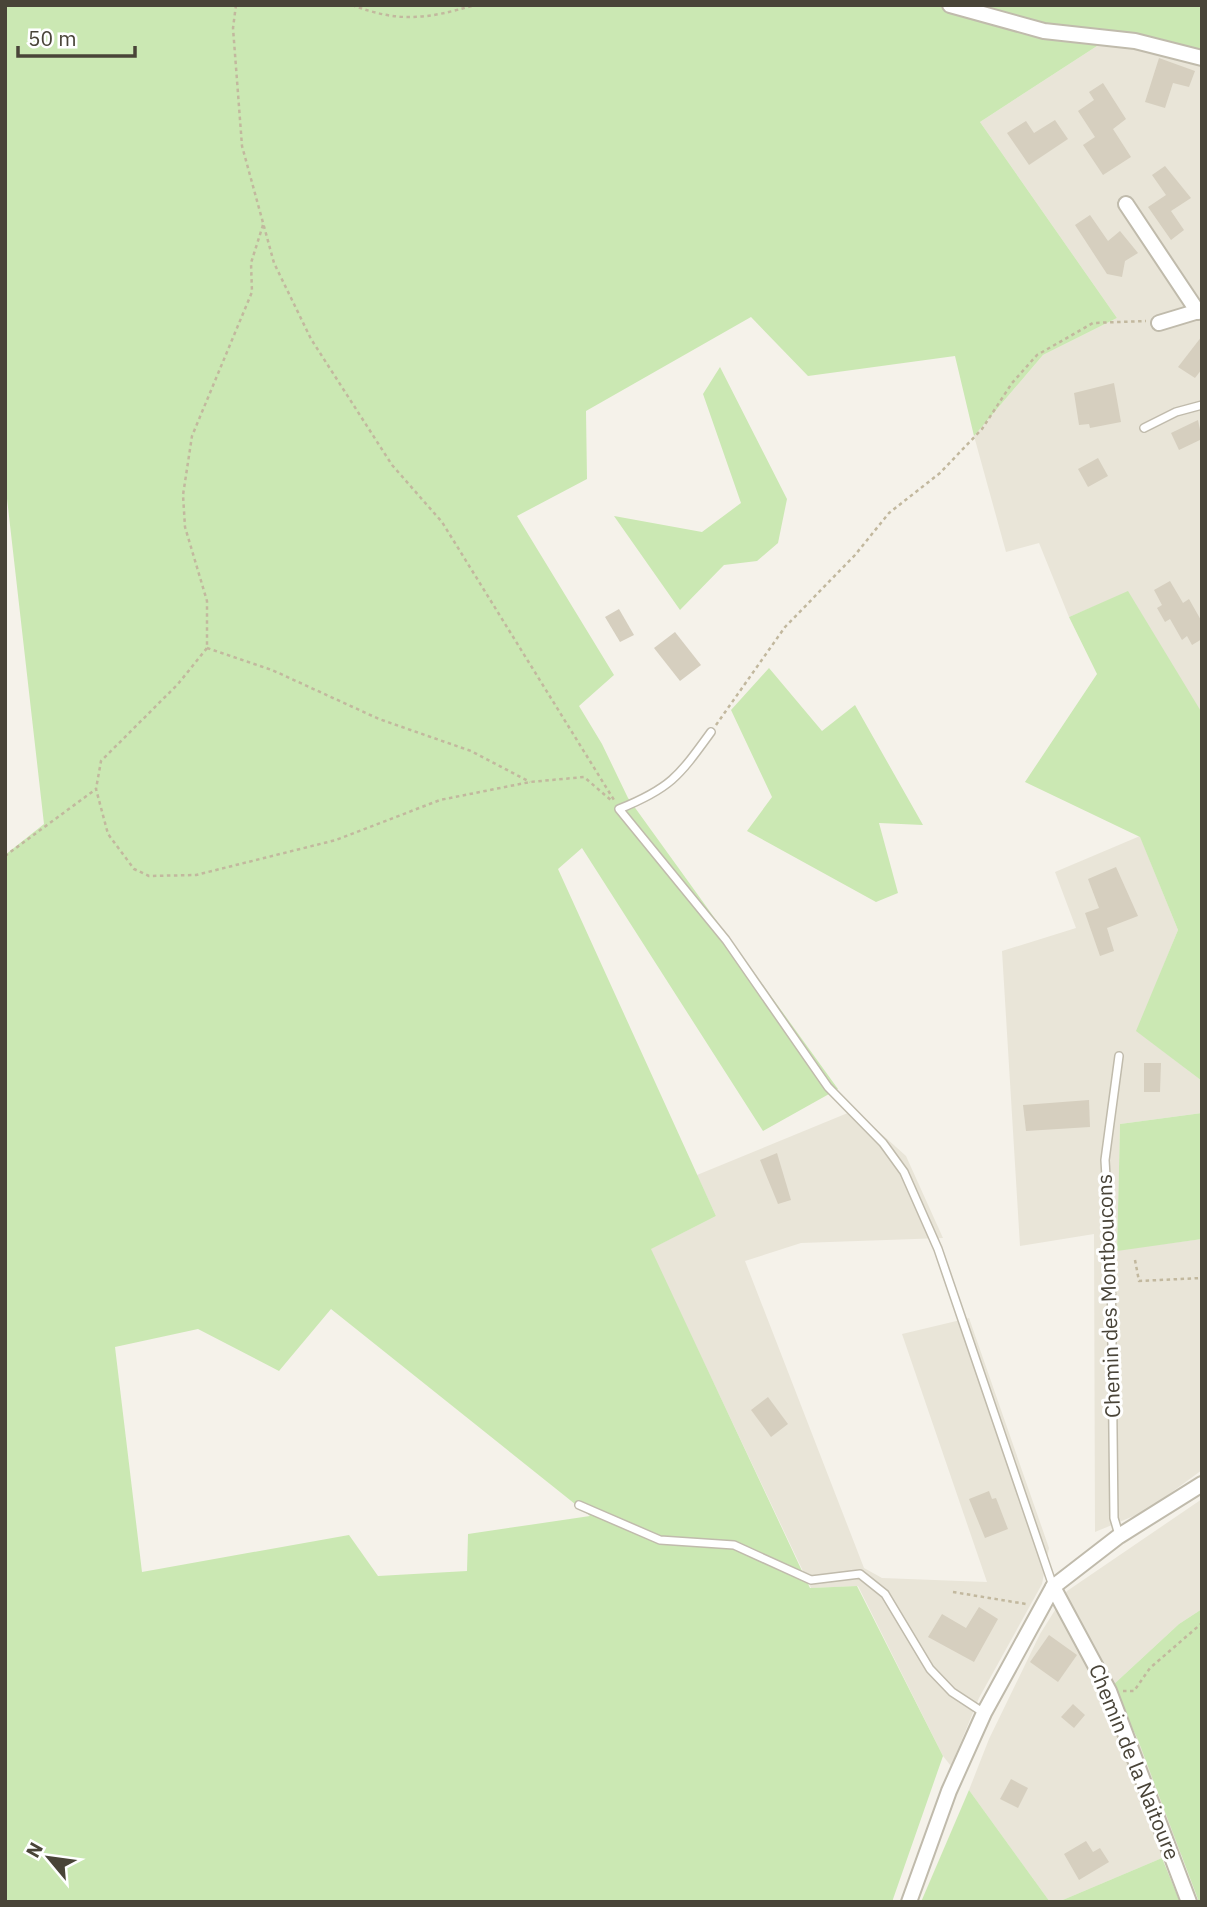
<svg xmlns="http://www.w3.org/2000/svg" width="1207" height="1907" font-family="'IBM Plex Sans',sans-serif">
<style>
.residential{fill:#e9e5d8}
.green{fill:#cbe8b3;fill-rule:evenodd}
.building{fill:#d6cfbf}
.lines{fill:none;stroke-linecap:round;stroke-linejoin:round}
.service-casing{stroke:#c0bbac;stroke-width:10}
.minor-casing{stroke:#c0bbac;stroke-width:18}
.path{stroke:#c2b89e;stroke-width:2.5;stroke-dasharray:3.5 3.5;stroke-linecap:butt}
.service{stroke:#fff;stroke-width:7}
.minor{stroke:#fff;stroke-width:14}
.labels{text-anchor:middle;stroke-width:6;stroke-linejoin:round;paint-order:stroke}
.street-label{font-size:21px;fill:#494438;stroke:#fff}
</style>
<rect width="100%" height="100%" fill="#f5f2ea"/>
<g class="residential">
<polygon points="1126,44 1202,64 1202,714 1128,592 1069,617 1039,543 1006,552 974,436 1043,355 1117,318 980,122 1097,46"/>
<polygon points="1140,836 1178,930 1137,1031 1202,1081 1202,1113 1120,1124 1117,1250 1202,1239 1202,1470 1146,1511 1095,1532 1094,1234 1020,1246 1002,951 1076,928 1055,872"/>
<polygon points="855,1110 906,1156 943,1238 801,1243 745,1261 864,1568 882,1578 987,1582 902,1334 969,1318 1049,1548 1042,1584 979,1698 951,1766 943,1756 858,1586 811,1588 650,1249 716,1216 697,1175"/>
<polygon points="1202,1499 1202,1609 1179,1624 1112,1686 1138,1740 1182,1854 1162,1858 1058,1902 1050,1902 969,1790 989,1739 1040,1634 1067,1591"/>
</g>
<g class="green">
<path d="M5,5H1202V64L1126,44L1097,46L980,122L1117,318L1043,355L974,436L955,356L808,376L751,317L586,411L587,479L517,516L614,675L579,706L602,744L628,798L838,1089L763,1131L582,848L558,869L716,1216L651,1249L810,1588L857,1586L943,1756L892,1902H5V855L44,824L5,481ZM331,1309L590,1516L468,1534L467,1571L378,1576L349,1535L142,1572L115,1347L198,1329L279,1371Z"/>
<polygon points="720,367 787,499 778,543 757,561 724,565 680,610 614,516 702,532 741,503 703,394"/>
<polygon points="1128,591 1202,713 1202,1081 1136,1031 1178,930 1140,837 1025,782 1097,674 1069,617"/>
<polygon points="769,668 822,731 855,705 923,825 879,823 898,893 876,902 747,831 772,797 731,710"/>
<polygon points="1202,1113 1202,1239 1117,1251 1120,1124"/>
<polygon points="1202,1609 1202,1902 1199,1902 1138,1740 1112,1686 1179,1624"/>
<polygon points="969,1790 1050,1902 921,1902"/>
<polygon points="1162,1858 1180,1902 1058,1902"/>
</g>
<g class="building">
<polygon points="1159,58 1195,71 1189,87 1173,83 1165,108 1145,102"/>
<polygon points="1103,83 1126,119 1113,129 1131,157 1103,175 1083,145 1095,137 1078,111 1094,100 1089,92"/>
<polygon points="1055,120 1068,139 1029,165 1007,133 1026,121 1034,133"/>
<polygon points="1165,166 1191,198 1171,211 1184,230 1171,240 1148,207 1166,195 1152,175"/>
<polygon points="1090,215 1108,241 1120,231 1138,253 1125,261 1122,277 1107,274 1075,225"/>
<polygon points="1202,336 1202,369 1195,378 1178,367"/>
<polygon points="1114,383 1121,422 1090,428 1089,424 1079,425 1074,393"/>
<polygon points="1198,420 1202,439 1179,450 1171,433"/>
<polygon points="1098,458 1108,476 1088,487 1078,469"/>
<polygon points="1170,581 1183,603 1189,599 1202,622 1202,639 1192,645 1187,636 1182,640 1170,619 1165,622 1157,608 1162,605 1154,590"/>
<polygon points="619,609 634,635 620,642 605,617"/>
<polygon points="675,632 701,665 680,681 654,648"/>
<polygon points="1116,867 1138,916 1107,928 1114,951 1100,956 1085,913 1099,908 1088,879"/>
<polygon points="1144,1063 1161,1063 1160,1092 1144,1092"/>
<polygon points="1089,1100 1090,1127 1026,1131 1023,1105"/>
<polygon points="777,1153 791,1200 778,1204 760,1160"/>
<polygon points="768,1397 788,1424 771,1437 751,1410"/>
<polygon points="989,1491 992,1499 996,1498 1008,1529 985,1538 969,1499"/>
<polygon points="979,1607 998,1619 974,1662 928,1637 942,1614 966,1628"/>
<polygon points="1049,1635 1077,1655 1058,1682 1030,1662"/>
<polygon points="1073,1704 1085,1715 1074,1728 1061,1717"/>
<polygon points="1011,1779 1028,1788 1018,1808 1000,1799"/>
<polygon points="1086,1841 1093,1852 1100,1848 1109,1862 1079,1880 1064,1854"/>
</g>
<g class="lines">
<g class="service-casing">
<g id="service">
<polyline points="1144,428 1176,412 1202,405"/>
<path d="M711,732C679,776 671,788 619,809L726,940L828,1087L883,1143L904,1172L938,1249L1053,1586"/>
<polyline points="1119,1056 1105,1160 1111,1260 1114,1518 1119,1535"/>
<polyline points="579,1505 660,1540 734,1545 811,1580 860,1574 885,1594 930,1669 952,1692 984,1713"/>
</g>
</g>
<g class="minor-casing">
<g id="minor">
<polyline points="950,5 1044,31 1135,41 1202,58"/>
<polyline points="1126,204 1198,312"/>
<polyline points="1159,323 1202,310"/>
<polyline points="1053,1587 1109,1691 1189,1902"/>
<polyline points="909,1902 949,1791 984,1713 1053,1587 1119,1536 1202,1484"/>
</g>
</g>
<g class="path">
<polyline points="236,5 233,28 242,146 274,263 311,339 392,465 442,522 614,800"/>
<path d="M352,5C399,23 427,19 475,5"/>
<polyline points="263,225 251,263 252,292 192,436 183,495 185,527 207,601 207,648 178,684 101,761 96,789 108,834 134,869 149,876 196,875 336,840 440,800 530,782 584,777 612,801"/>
<polyline points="207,648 272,670 379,719 471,751 530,782"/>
<polyline points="716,725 785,627 855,555 889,513 940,473 982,429 1012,383 1037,355 1093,323 1146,321"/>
<polyline points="5,856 96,789"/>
<polyline points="1135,1260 1139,1281 1202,1278"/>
<polyline points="953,1592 1026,1604"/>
<polyline points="1123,1691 1134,1691 1150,1668 1202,1623"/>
</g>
<use href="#service" class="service"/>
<use href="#minor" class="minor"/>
</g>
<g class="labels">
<g class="street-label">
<text transform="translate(1109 1296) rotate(-92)" y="7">Chemin des Montboucons</text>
<text transform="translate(1134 1762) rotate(68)" y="7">Chemin de la Naitoure</text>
</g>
</g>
<rect width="1207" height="1907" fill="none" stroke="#494438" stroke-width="14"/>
<g transform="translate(49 1858) rotate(299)" stroke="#ffffff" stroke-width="5" paint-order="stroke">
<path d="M0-5L12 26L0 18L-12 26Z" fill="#494438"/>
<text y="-10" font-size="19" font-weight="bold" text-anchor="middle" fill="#494438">N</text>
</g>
<path d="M18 46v10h117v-10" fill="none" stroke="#494438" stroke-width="3.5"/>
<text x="28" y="46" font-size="21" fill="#494438" stroke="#ffffff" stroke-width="5" paint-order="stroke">50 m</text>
</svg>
